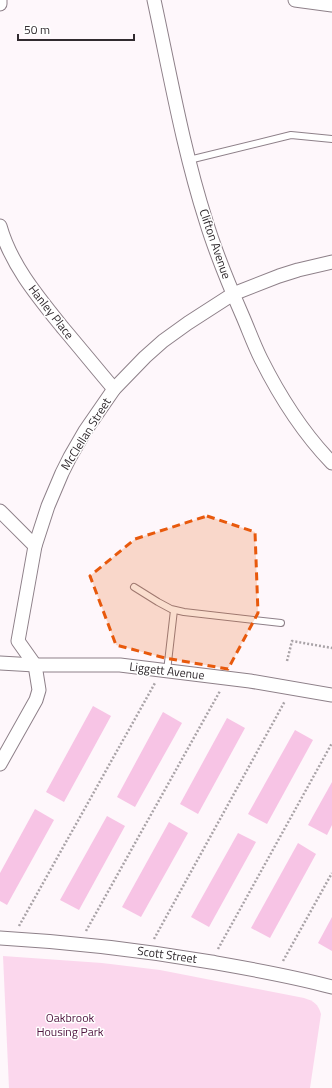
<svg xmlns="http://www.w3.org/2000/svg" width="332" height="1088" font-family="'Titillium Web',sans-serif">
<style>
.green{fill:#fbd7ed}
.building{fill:#f7c4e5}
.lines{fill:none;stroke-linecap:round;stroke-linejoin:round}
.service-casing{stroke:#8e8089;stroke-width:8}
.minor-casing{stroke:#8e8089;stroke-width:15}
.path{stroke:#a9a3a7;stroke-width:2.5;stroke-dasharray:2 2;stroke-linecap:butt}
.service{stroke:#fff;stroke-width:6}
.minor{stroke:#fff;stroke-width:13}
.marked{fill:#e8590c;fill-opacity:0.2;stroke:#e8590c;stroke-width:3;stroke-dasharray:8 5;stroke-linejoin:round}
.labels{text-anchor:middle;stroke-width:3;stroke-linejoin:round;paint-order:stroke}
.street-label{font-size:12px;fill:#312b2f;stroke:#fff}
.park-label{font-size:12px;fill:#501640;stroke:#fff}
</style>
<rect width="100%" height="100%" fill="#fef7fb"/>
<path class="green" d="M3,956L102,963L160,970L304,998C314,1001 318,1004 321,1014L310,1088H9Z"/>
<g class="building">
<polygon points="93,706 111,716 64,802 46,792"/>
<polygon points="163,712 182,723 135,807 117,797"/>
<polygon points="227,718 245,728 198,814 180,804"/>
<polygon points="295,730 313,740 267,824 248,814"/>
<polygon points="332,782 332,825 327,835 308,825"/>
<polygon points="35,809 54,820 7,905 0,901 0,873"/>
<polygon points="107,816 125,826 79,910 60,900"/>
<polygon points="169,822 188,833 141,917 122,907"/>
<polygon points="238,833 256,842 209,927 191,917"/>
<polygon points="298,843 316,854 270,938 251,928"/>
<polygon points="332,917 332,951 318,943"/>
</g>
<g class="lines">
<g class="service-casing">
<g id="service">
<polyline points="189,160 291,135 332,139"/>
<polyline points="134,587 158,602 171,609 184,612 281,623"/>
<polyline points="167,671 174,610"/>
</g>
</g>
<g class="minor-casing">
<g id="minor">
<path d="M154,0C170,74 183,149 206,221C216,254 229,285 243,317C249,331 254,345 261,359C280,397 303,433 332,463"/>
<polyline points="295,0 332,5"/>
<polyline points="0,4 0,0"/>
<path d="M0,226C11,265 38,297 63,328C80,348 97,369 114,389"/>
<polyline points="0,511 35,546"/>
<polyline points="0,663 35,665 120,665 250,681 332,695"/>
<polyline points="0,764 36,700 39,690 35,665 18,641 35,546 48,506 62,473 70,457 85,431 114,389 145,357 163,341 188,323 233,294 279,276 298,270 332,262"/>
<path d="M0,938C71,942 141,950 211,962C251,969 292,976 332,987"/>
</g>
</g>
<g class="path">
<polyline points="287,661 292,641 332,648"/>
<polyline points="19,926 155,683"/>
<polyline points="86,931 220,691"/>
<polyline points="154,939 285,701"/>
<polyline points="218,949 332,743"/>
<polyline points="283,961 332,873"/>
</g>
<use href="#service" class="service"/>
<use href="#minor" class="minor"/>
</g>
<path class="marked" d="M207,516L255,532L258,613L228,669L165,658L116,645L90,576L135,539Z"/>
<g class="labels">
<g class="street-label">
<text transform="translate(215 244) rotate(71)" y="4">Clifton Avenue</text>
<text transform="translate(51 312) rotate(52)" y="4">Hanley Place</text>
<text transform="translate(86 434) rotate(-58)" y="4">McClellan Street</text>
<text transform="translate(167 671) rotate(7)" y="4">Liggett Avenue</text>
<text transform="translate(167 955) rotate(8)" y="4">Scott Street</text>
</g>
<g class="park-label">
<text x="70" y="1022">Oakbrook<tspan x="70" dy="14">Housing Park</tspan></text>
</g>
</g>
<path d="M18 34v6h116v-6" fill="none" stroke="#312b2f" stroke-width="2"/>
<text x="24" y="34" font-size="12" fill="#312b2f" stroke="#ffffff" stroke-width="3" paint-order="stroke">50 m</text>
</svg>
